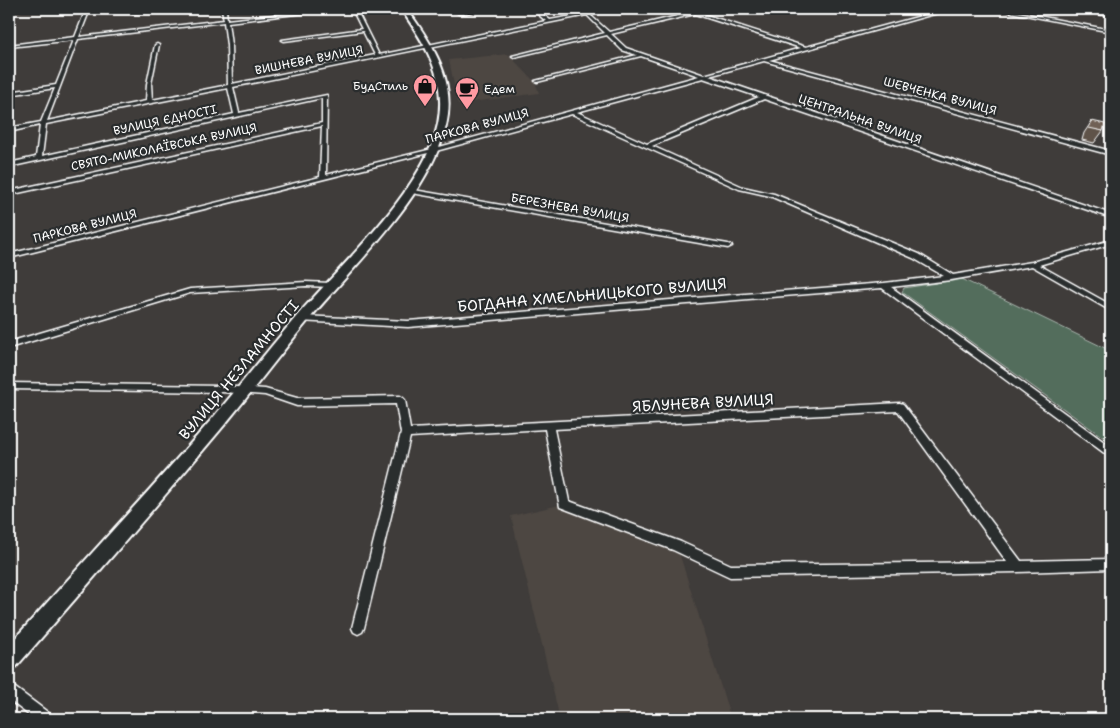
<svg xmlns="http://www.w3.org/2000/svg" width="1120" height="728" font-family="'Shantell Sans',sans-serif">
<style>
.built{fill:#4d4742}
.green{fill:#536d5c;stroke:#a9b6ae}
.lines{fill:none;stroke-linecap:round;stroke-linejoin:round}
.minor-casing{stroke:#fff;stroke-width:3}
.trunk-casing{stroke:#fff;stroke-width:4}
.minor{fill:#2a2d2e;fill-rule:evenodd}
.trunk{fill:#2a2d2e;fill-rule:evenodd}
.wall{fill:#5f5349;stroke:#fff}
.building{fill:#6f6055;stroke:#fff}
.labels{text-anchor:middle;stroke-width:4.5;stroke-linejoin:round;paint-order:stroke}
.far-street-label{font-size:12px;fill:#fff;stroke:#2a2d2e}
.far-poi-label{font-size:12px;fill:#fff;stroke:#2a2d2e;text-anchor:end}
.street-label{font-size:15px;fill:#fff;stroke:#2a2d2e}
</style>
<rect width="100%" height="100%" fill="#3f3c3a"/>
<filter id="ink" filterUnits="userSpaceOnUse"><feTurbulence type="fractalNoise" baseFrequency=".02" numOctaves="2"/><feDisplacementMap in="SourceGraphic" scale="10" xChannelSelector="R" yChannelSelector="G"/><feConvolveMatrix kernelMatrix="1 2 1 2 8 2 1 2 1" color-interpolation-filters="sRGB"/></filter>
<g filter="url(#ink)">
<g class="built">
<polygon points="508,54 535,82 539,93 458,104 449,60"/>
<polygon points="564,504 677,546 731,719 560,719 511,516"/>
</g>
<polygon class="green" points="962,279 1111,351 1111,443 902,292 904,288"/>
<g class="lines">
<g class="minor-casing">
<g id="minor">
<polygon points="9,9 26,9 9,11"/>
<path d="M86,9H90L79,37L224,20L222,9H226L227,20L331,9L329,10L228,22L231,45L232,84L375,55L363,31L284,41L282,40L362,29L352,9H356L379,55L546,21L532,9H536L550,20L584,14L580,9H584L588,13L615,9L590,15L609,32L695,12L715,9L700,13L806,47L947,9H952L769,60L1111,151V155L764,61L709,76L1111,214V218L764,99L652,146L743,187L774,194L919,254L953,275L1032,262L1111,240V244L1039,265L1111,305V311L1032,266L951,280L891,287L1111,447V456L1107,455L882,288L408,327L299,321L298,319L299,317L302,316L408,321L884,283L944,276L913,258L770,196L739,189L572,114L436,151L9,258V254L320,177L322,126L9,195V191L322,123V98L9,167V163L36,157L40,125L9,132V128L41,122L55,88L9,95V92L56,85L74,40L9,47V45L75,37ZM695,14L801,48L704,75L626,48L611,34ZM587,15L605,33L512,56L514,57L607,35L622,50L637,55L535,81L537,82L641,56L699,76L432,149L326,175L327,95L239,113L233,87ZM224,22L227,45L228,85L152,100L151,84L159,45L157,44L155,45L147,84L146,101L47,121L78,39ZM703,78L759,97L647,144L577,112ZM228,88L234,114L42,156L46,124Z"/>
<polygon points="131,9 135,9 135,11 175,9 136,13 132,13"/>
<polygon points="452,9 456,9 460,12 494,9 459,14"/>
<polygon points="995,9 1002,9 1111,30 1111,32"/>
<polygon points="1063,9 1072,9 1111,14 1111,16"/>
<polygon points="408,189 728,244 732,246 728,248 406,192 405,191"/>
<polygon points="306,282 331,283 335,285 331,287 306,286 190,293 9,348 9,342 190,289"/>
<path d="M9,383L222,386L265,389L297,398L400,396L403,398L405,400L410,429L900,403L903,404L1021,561L1111,559V569L1018,572L730,577L673,550L560,507L545,429L410,437L364,628L362,632L358,634L354,632L352,628L401,433L396,404L297,406L265,395L222,392L9,389ZM898,411L1007,562L731,565L681,542L569,501L554,429Z"/>
<polygon points="9,685 14,687 50,714 52,719 34,719 9,700"/>
</g>
</g>
<g class="trunk-casing">
<path id="trunk" d="M401,9H407C432,44 457,80 446,126C429,197 352,267 306,323C277,358 250,394 221,429C154,509 85,588 16,667L9,670V645C76,570 145,496 211,420C240,386 267,351 296,317C340,266 424,190 438,124C447,78 426,45 401,9Z"/>
</g>
<use href="#minor" class="minor"/>
<use href="#trunk" class="trunk"/>
</g>
<polygon class="wall" points="1092,121 1103,131 1094,143 1082,140 1084,133"/>
<polygon class="building" points="1092,121 1105,124 1103,131 1089,128"/>
</g>
<defs>
<g id="shop-pin" transform="scale(1.25)"><path d="M0 17L-7.5 6A9.5 9.5 0 1 1 7.5 6Z" fill="#ff9aa2" stroke="#2a2d2e"/><path d="M-5-2.5h2.3a2.7 3.5 0 0 1 5.4 0H5L5.5 6h-11ZM-1.5-2.5h3a1.5 2.3 0 0 0-3 0Z" fill="#111"/></g>
<g id="cafe-pin" transform="scale(1.25)"><path d="M0 17L-7.5 6A9.5 9.5 0 1 1 7.5 6Z" fill="#ff9aa2" stroke="#2a2d2e"/><path d="M-5.5-4.5H6V0H3Q3 3.5 0 3.5H-2.5Q-5.5 3.5-5.5 0ZM3-3.2v2h1.7v-2ZM-6 4.5H4V6H-6Z" fill="#111"/></g>
</defs>
<g fill-rule="evenodd">
<use href="#shop-pin" x="425" y="86"/>
<use href="#cafe-pin" x="467" y="89"/>
</g>
<g class="labels">
<g class="far-street-label">
<text transform="translate(309 60) rotate(-11)" y="4">ВИШНЕВА ВУЛИЦЯ</text>
<text transform="translate(940 96) rotate(15)" y="4">ШЕВЧЕНКА ВУЛИЦЯ</text>
<text transform="translate(860 119) rotate(19)" y="4">ЦЕНТРАЛЬНА ВУЛИЦЯ</text>
<text transform="translate(165 120) rotate(-12)" y="4">ВУЛИЦЯ ЄДНОСТІ</text>
<text transform="translate(477 126) rotate(-15)" y="4">ПАРКОВА ВУЛИЦЯ</text>
<text transform="translate(164 147) rotate(-12)" y="4">СВЯТО-МИКОЛАЇВСЬКА ВУЛИЦЯ</text>
<text transform="translate(570 208) rotate(10)" y="4">БЕРЕЗНЕВА ВУЛИЦЯ</text>
<text transform="translate(85 226) rotate(-14)" y="4">ПАРКОВА ВУЛИЦЯ</text>
</g>
<g class="far-poi-label">
<text x="408" y="90">БудСтиль</text>
<text x="484" y="93" text-anchor="start">Едем</text>
</g>
<g class="street-label">
<text transform="translate(592 295) rotate(-5)" y="5">БОГДАНА ХМЕЛЬНИЦЬКОГО ВУЛИЦЯ</text>
<text transform="translate(239 370) rotate(-50)" y="5">ВУЛИЦЯ НЕЗЛАМНОСТІ</text>
<text transform="translate(703 403) rotate(-3)" y="5">ЯБЛУНЕВА ВУЛИЦЯ</text>
</g>
</g>
<rect width="1120" height="728" fill="none" stroke="#2a2d2e" stroke-width="30"/>
<rect x="15" y="15" width="1090" height="698" fill="none" stroke="#fff" stroke-width="2" filter="url(#ink)"/>
</svg>
